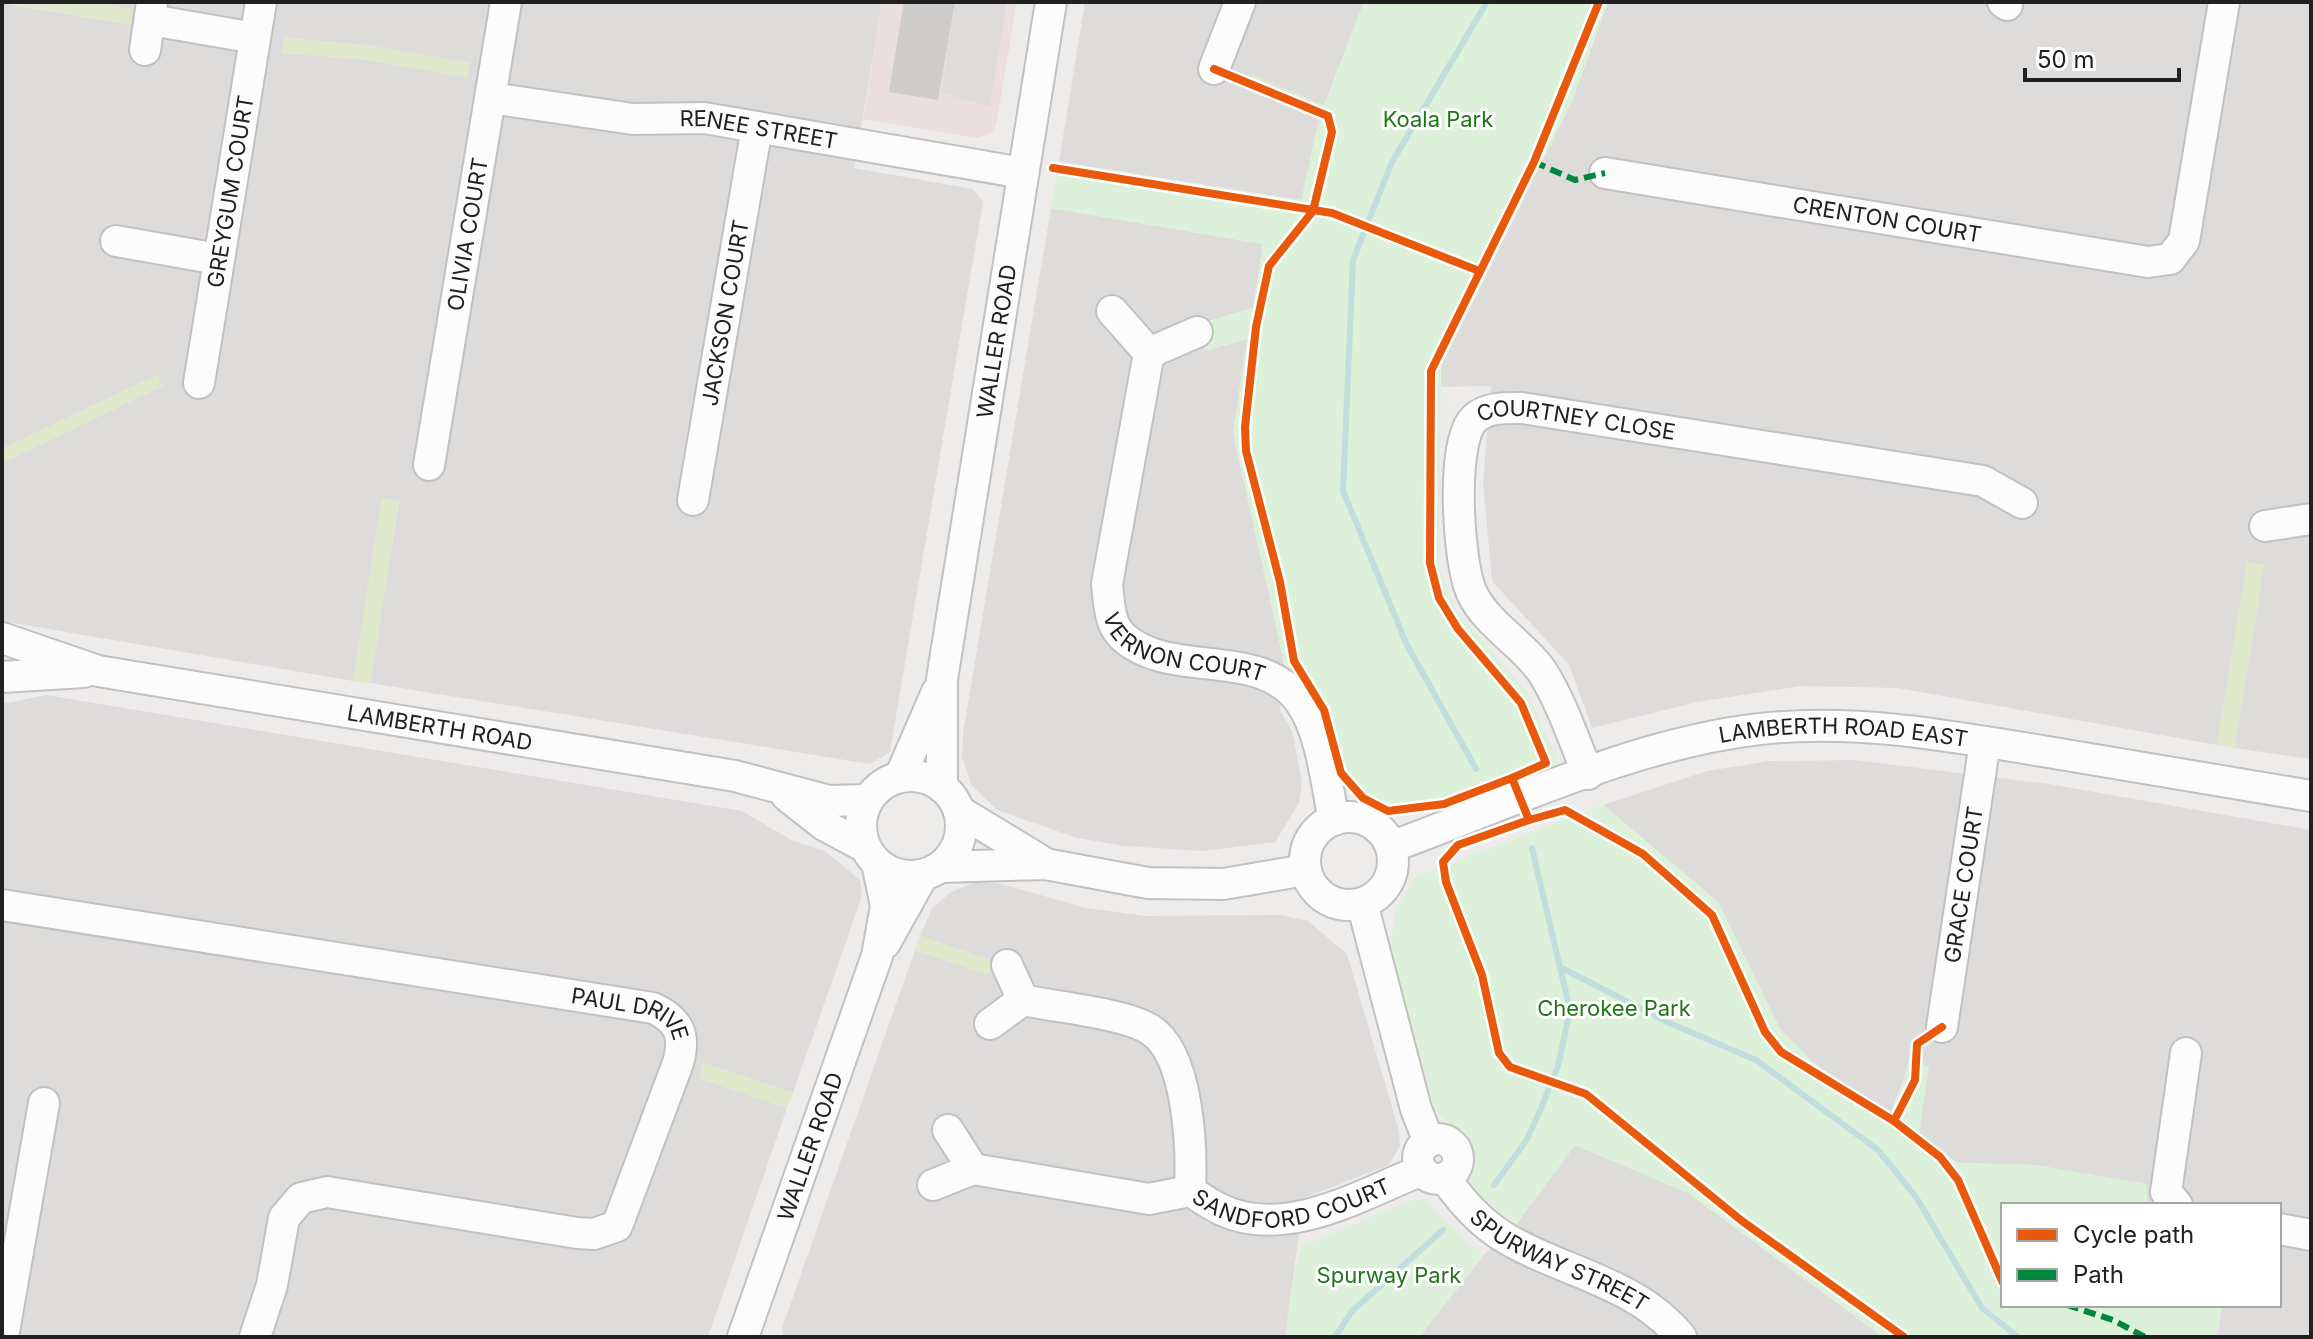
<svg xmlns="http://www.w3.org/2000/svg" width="2313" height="1339" font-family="Inter,sans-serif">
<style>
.residential{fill:#dedcdb;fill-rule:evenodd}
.commercial{fill:#ebdedf}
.religious{fill:#dddcdb}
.grass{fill:#e0e8cc}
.park{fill:#ddf0d9}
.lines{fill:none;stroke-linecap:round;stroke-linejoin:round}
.stream{stroke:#c1ddde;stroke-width:6}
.building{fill:#cfcdcb}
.minor-casing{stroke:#c2c1c0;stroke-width:34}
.minor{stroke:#fcfcfc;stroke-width:30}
.quiet{stroke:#00873e;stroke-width:6;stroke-dasharray:12 6;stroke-linecap:butt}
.cycleway-casing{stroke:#fff;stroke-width:13}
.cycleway{stroke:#e8590c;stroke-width:8}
.labels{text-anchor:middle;stroke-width:6;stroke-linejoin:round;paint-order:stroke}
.park-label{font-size:22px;fill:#217618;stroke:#fff}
.street-label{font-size:22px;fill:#212121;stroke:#fff}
</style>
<rect width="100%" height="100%" fill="#eeecea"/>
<g class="residential">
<path d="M89,2H882L854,168L973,189L983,201L890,752L870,764L370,683L399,502L382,499L353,681L2,621V463L162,386L157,375L2,449V3L130,25L132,9ZM285,38L365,45L470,63L467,77L362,59L282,53Z"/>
<polygon points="1085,2 1364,2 1324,105 1252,75 1246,89 1319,119 1302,200 1059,162"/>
<polygon points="1608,2 2311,2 2311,759 2234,748 2264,565 2248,562 2217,745 1898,688 1801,686 1697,702 1592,728 1569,665 1492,581 1483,483 1491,386 1441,387 1441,366 1572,101"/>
<polygon points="1051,208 1263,244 1253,308 1198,324 1248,339 1233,432 1285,667 1280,710 1292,731 1302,781 1299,803 1275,842 1203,851 1125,846 1077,838 997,810 972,786 962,757 963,733"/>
<polygon points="46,695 742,811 793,841 825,851 860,880 862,896 793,1093 704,1063 699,1078 787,1108 708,1337 2,1337 2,704"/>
<polygon points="1855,760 2049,784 2311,830 2311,1337 2217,1337 2222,1305 2279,1305 2279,1205 2148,1205 2145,1184 2035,1165 1958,1163 1919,1136 1910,1061 1890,1116 1814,1063 1780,1029 1718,902 1603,805 1707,771 1769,761"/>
<polygon points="973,883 998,883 1086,908 1145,916 1282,915 1308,921 1347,954 1399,1131 1400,1146 1389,1165 1304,1198 1285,1337 783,1337 782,1328 915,950 988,974 992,961 920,936 932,908 951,892"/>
<polygon points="1575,1145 1688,1193 1883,1337 1419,1337 1485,1254 1517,1223"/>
</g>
<polygon class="commercial" points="882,2 1017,2 996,126 990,134 977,138 863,119"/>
<polygon class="religious" points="956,2 1007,2 990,107 941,92"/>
<g class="grass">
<polygon points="2,2 89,2 133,9 130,25"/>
<polygon points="284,38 365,45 470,63 467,78 362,59 281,53"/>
<polygon points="1252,75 1324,105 1319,119 1246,89"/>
<polygon points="157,375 163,386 2,463 2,449"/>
<polygon points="382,498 399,501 370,683 353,681"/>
<polygon points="2247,562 2264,565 2234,748 2217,745"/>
<polygon points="920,936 993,961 988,975 915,950"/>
<polygon points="704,1063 793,1093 787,1108 699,1078"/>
</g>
<g class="park">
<polygon points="1364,2 1608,2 1572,101 1441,366 1439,568 1456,610 1527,692 1559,763 1443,806 1397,817 1361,802 1336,782 1322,720 1285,667 1233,432 1247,339 1206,351 1197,325 1253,308 1263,244 1051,208 1059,162 1301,200 1319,119"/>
<polygon points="1603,805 1718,902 1780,1029 1814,1063 1890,1116 1910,1060 1929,1066 1919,1136 1958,1163 2035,1165 2146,1184 2148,1205 2003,1205 2003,1305 2222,1305 2217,1337 1883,1337 1688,1193 1575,1145 1517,1223 1469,1190 1467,1138 1435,1111 1390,949 1395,911 1415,877"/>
<polygon points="1424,1199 1468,1243 1485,1254 1419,1337 1285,1337 1299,1247 1409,1201"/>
</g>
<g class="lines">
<g class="stream">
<polyline points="1476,769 1407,645 1343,491 1353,260 1392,162 1487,2"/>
<polyline points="1560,967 1667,1022 1756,1060 1878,1150 1916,1197 1982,1308 2018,1337"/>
<polyline points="1494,1185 1526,1141 1540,1111 1558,1066 1570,1010 1532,848"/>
<polyline points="1335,1337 1352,1311 1443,1230"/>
</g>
</g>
<polygon class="building" points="904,2 955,2 938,100 889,92"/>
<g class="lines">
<g class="minor-casing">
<g id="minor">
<polyline points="2003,2 2007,5"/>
<polyline points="151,20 255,38"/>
<polyline points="145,50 152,2"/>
<polyline points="1214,69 1240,2"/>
<path id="s1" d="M491,98L633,119L704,118L1023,173"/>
<path id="s2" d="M1605,173L2148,262L2170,259L2184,241L2224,2"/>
<polyline points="116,241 218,259"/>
<polyline points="1112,311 1149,353 1197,332"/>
<path id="s3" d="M1149,353L1107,584C1109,601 1109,623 1122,636C1170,681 1261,644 1301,703C1322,734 1326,783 1334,820"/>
<path id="s4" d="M199,383L261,2"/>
<path id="s5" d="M429,465L506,2"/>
<path id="s6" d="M693,500L757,127"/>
<polyline points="2265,526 2311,519"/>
<path id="s7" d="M2,638L98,671L735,776L829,801L868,800"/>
<polyline points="2,677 84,672"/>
<path id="s8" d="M1588,774C1574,741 1562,703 1543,673C1523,643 1485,624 1471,591C1458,561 1450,439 1475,418C1488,407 1506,408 1522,408L1983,481L2022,503"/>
<circle cx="911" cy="826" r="50"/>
<polyline points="900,777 937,692"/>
<path id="s9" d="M942,787V679L1051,2"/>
<polyline points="787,796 824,825 865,847"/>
<polyline points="959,811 1043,862"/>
<circle cx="1349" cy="861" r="44"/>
<path id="s10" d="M1391,847C1508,804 1635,743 1760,729C1855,718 1948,736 2042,751C2132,766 2221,781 2311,796"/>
<polyline points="940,867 1045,864 1148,883 1223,884 1306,870"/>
<polyline points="1362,903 1416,1109 1429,1142"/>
<path id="s11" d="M2,905L653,1008C679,1020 686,1035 678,1063L617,1226L594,1234L577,1233L327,1192L301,1198L284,1218L272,1285L255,1337"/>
<polyline points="885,943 923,875"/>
<path d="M1023,1000C1055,1007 1122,1013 1149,1029C1189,1052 1192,1149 1190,1191"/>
<polyline points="990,1024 1023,1000 1007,965"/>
<path id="s12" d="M1942,1027L1985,742"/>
<polyline points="948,1130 973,1169"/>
<circle cx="1438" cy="1159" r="20"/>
<path id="s13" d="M1445,1178C1466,1208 1488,1231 1522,1247C1577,1275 1640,1287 1681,1337"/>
<path id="s14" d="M933,1185L973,1169L1149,1199L1190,1191C1200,1197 1211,1205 1222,1210C1286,1240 1363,1194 1422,1170"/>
<polyline points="2177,1205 2166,1192 2186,1053"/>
<polyline points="2279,1229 2311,1235"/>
<polyline points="3,1337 44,1103"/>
<path id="s15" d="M743,1337L877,956L886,906L877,863"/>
</g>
</g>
<use href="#minor" class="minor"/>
<g class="quiet">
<polyline points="1534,162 1575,180 1605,173"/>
<polyline points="2067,1305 2113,1320 2145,1337"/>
</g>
<g class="cycleway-casing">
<g id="cycleway">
<polyline points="1599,2 1534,162 1431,371 1430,563 1439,598 1458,629 1521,703 1546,763 1512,778 1529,820 1565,810 1643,854 1712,915 1765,1032 1781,1052 1894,1121 1940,1157 1958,1180 2003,1283"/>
<polyline points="1214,69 1328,116 1332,132 1313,211 1269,266 1256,327 1245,427 1246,451 1280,582 1294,661 1324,710 1341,773 1363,798 1388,811 1444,804 1512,778"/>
<polyline points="1053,168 1332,213 1479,271"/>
<polyline points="1529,820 1458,845 1443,862 1446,882 1482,975 1499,1053 1510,1067 1586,1094 1742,1221 1904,1337"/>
<polyline points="1894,1121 1915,1080 1917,1044 1942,1027"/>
</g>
</g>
<use href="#cycleway" class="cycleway"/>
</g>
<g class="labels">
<g class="park-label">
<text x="1438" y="127">Koala Park</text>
<text x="1614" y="1016">Cherokee Park</text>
<text x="1389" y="1283">Spurway Park</text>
</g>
<g class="street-label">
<text dy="8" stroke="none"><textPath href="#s1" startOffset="270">RENEE STREET</textPath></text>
<text dy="8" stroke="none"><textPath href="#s4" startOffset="194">GREYGUM COURT</textPath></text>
<text dy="8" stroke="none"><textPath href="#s2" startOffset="286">CRENTON COURT</textPath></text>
<text dy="8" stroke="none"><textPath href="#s5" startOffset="234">OLIVIA COURT</textPath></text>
<text dy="8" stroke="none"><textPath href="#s6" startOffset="190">JACKSON COURT</textPath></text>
<text dy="8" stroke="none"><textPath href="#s9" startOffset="450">WALLER ROAD</textPath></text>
<text dy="8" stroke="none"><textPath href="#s8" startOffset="502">COURTNEY CLOSE</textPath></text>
<text dy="8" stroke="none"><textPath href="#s3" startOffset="352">VERNON COURT</textPath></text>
<text dy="8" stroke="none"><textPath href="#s7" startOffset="448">LAMBERTH ROAD</textPath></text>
<text dy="8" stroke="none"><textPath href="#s10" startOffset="472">LAMBERTH ROAD EAST</textPath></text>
<text dy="8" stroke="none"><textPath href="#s12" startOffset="144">GRACE COURT</textPath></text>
<text dy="8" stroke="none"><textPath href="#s11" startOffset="640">PAUL DRIVE</textPath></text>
<text dy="8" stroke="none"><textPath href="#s15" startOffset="202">WALLER ROAD</textPath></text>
<text dy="8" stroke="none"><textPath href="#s14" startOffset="372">SANDFORD COURT</textPath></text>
<text dy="8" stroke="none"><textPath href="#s13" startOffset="144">SPURWAY STREET</textPath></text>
</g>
</g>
<rect width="2313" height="1339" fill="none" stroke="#212121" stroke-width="8"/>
<rect x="2001" y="1203" width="280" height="104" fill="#ffffff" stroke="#a6a6a6" stroke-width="2"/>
<rect x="2017" y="1229" width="40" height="12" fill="#e8590c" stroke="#a6a6a6" stroke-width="2"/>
<text x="2073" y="1243" font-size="24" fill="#212121">Cycle path</text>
<rect x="2017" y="1269" width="40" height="12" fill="#00873e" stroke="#a6a6a6" stroke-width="2"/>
<text x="2073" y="1283" font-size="24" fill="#212121">Path</text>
<path d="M2025 68v12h154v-12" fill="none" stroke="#212121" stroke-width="4"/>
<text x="2037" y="68" font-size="24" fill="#212121" stroke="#ffffff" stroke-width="6" paint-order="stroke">50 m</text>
</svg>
